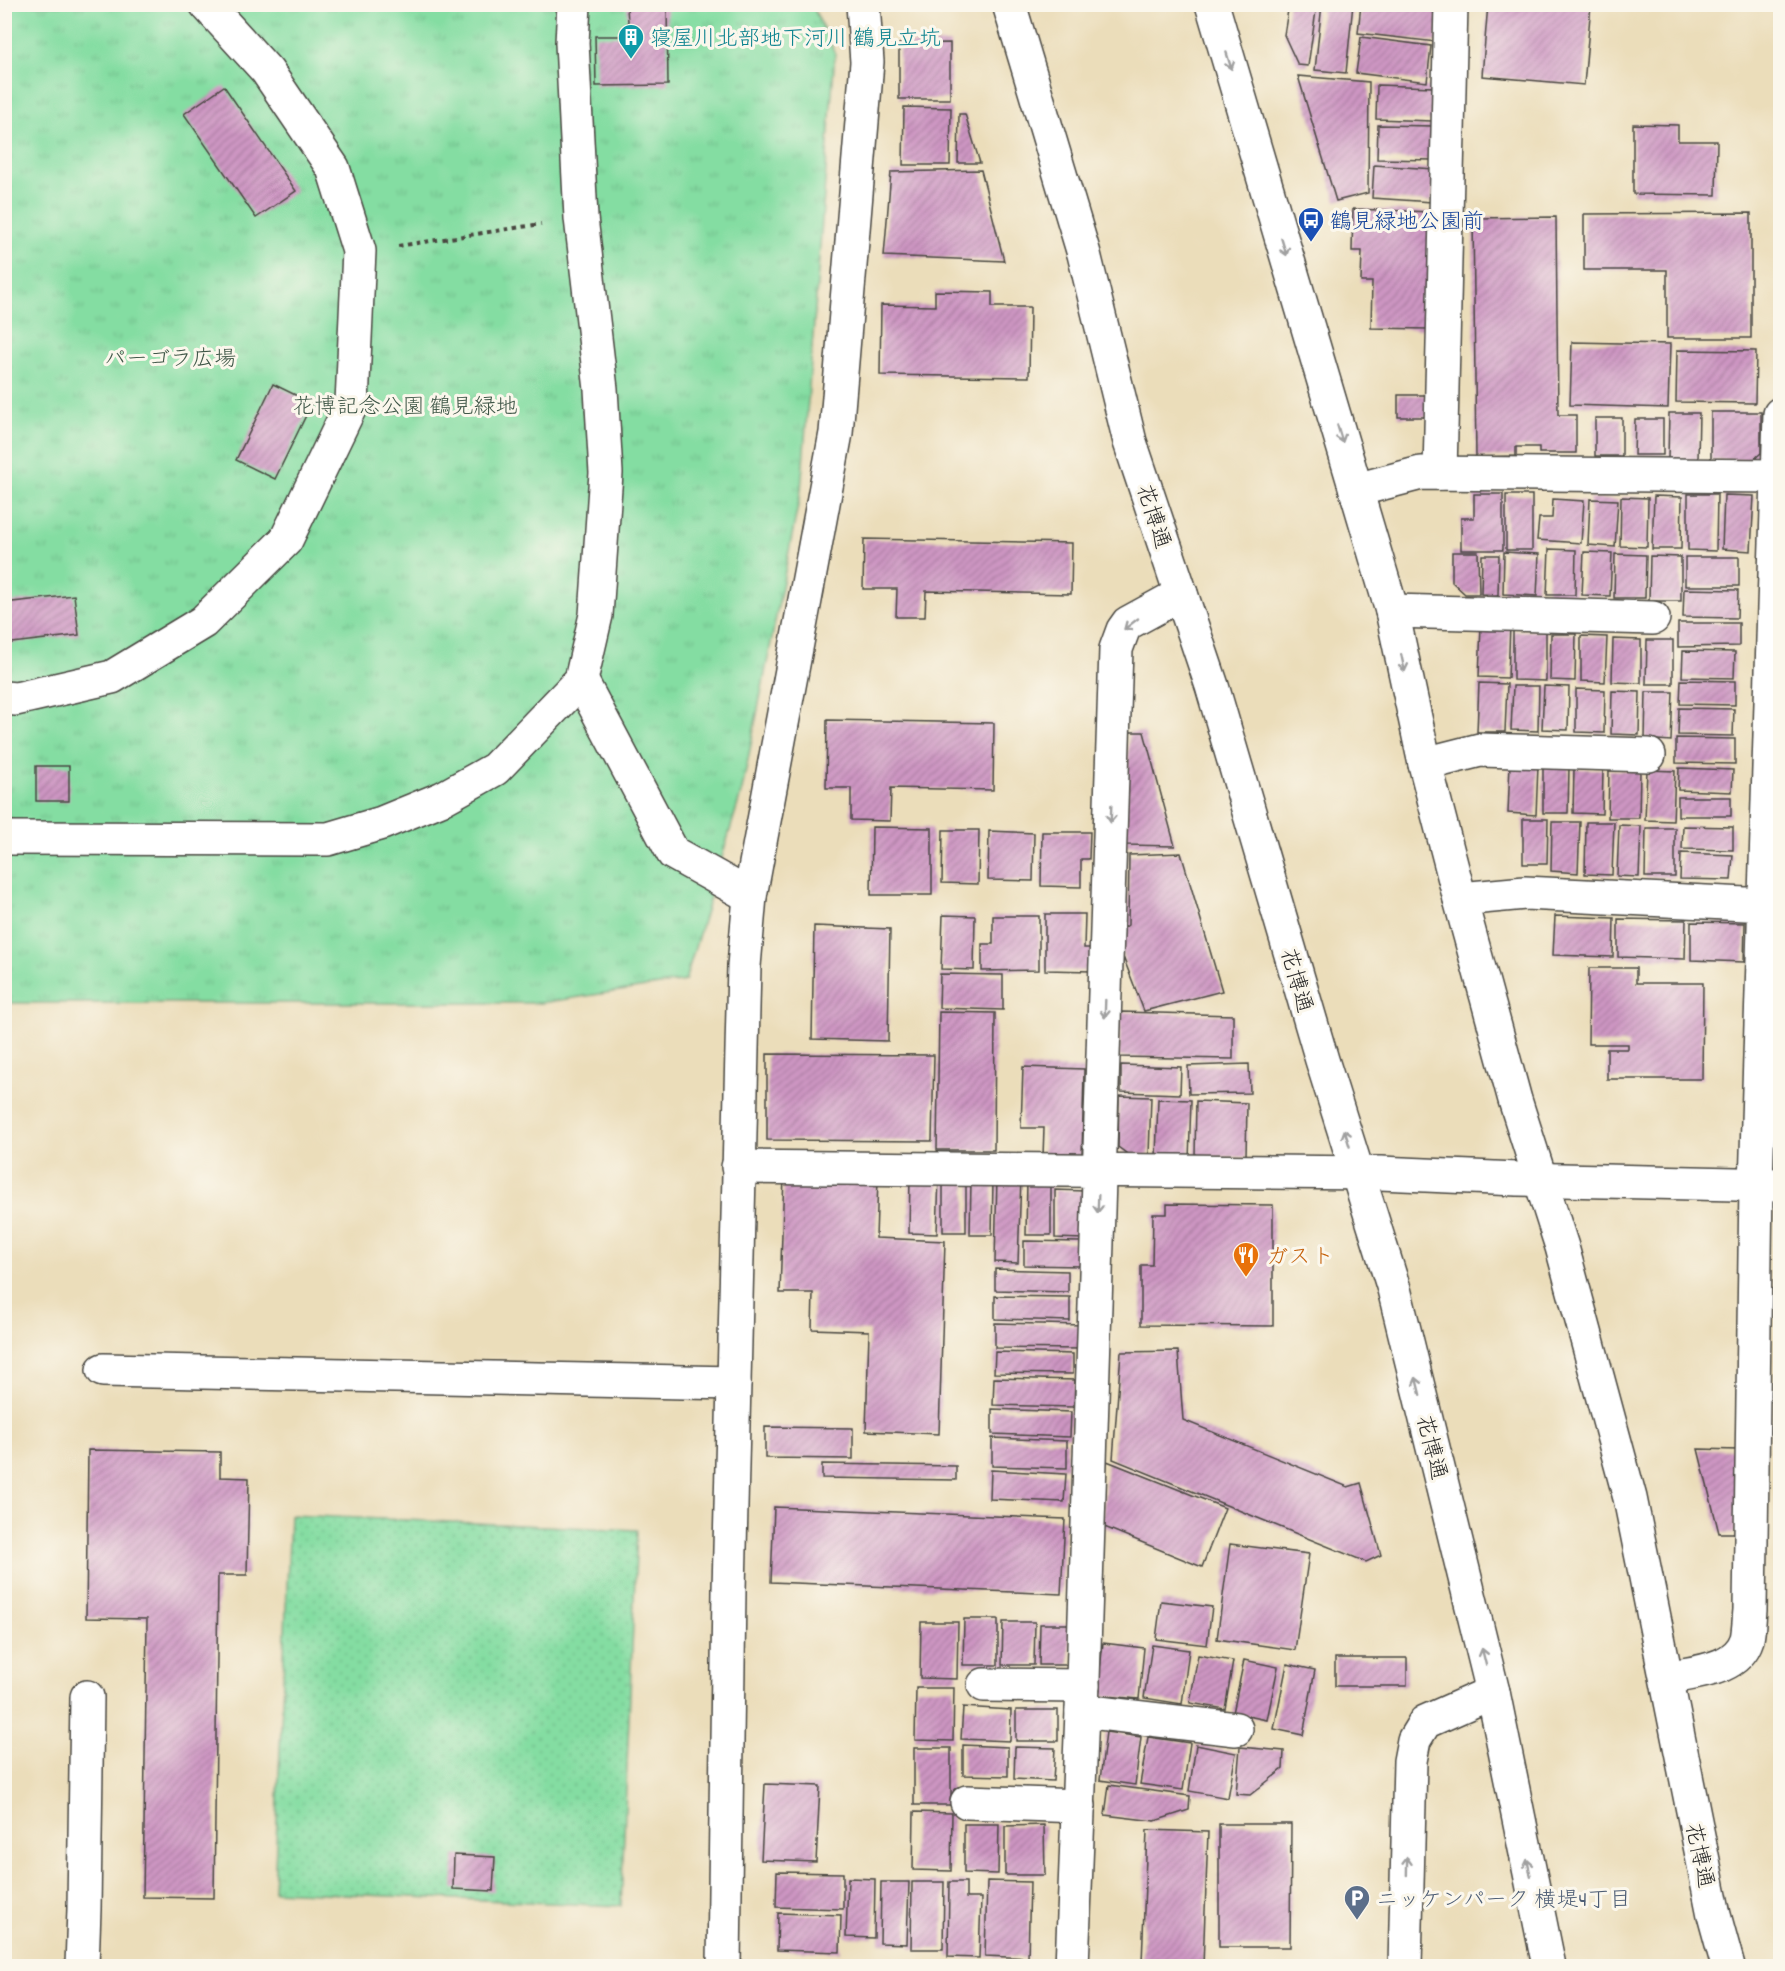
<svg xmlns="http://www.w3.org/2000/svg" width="1785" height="1971" font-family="Dekko,'Klee One',sans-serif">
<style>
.grass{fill:url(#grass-dots);stroke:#588466;stroke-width:1.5}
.park{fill:url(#park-tufts);stroke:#588466;stroke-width:1.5}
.building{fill:url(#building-hatch)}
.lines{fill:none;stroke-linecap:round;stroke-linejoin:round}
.minor-casing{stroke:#484640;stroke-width:36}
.path{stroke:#484640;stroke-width:4;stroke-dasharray:4.5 4.5;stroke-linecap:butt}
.minor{stroke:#fff;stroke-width:33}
.oneway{stroke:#a0a0a0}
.labels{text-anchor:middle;stroke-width:6;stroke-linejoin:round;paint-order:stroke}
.culture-label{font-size:22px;fill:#0d838f;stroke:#fbf7ec;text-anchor:start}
.transit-label{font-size:22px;fill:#164399;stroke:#fbf7ec;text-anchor:start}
.park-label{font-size:22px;fill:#415849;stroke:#fbf7ec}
.street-label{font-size:22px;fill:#2b2b2b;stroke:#fbf7ec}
.food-label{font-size:22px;fill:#c56008;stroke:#fbf7ec;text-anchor:start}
.service-label{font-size:22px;fill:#4e5e75;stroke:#fbf7ec;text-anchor:start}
</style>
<defs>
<pattern id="grass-dots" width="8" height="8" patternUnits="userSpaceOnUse" patternTransform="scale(1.5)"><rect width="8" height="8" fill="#84dda2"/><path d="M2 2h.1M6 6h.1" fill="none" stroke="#72be8c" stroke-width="1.8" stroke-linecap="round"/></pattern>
<pattern id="park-tufts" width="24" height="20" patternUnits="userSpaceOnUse" patternTransform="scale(1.5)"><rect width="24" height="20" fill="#84dda2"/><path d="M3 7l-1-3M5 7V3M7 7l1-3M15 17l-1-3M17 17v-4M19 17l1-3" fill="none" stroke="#72be8c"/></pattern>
<pattern id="building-hatch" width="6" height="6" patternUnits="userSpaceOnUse" patternTransform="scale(1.5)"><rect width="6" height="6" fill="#ce96c3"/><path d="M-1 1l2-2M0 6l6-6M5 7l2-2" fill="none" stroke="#a77b9f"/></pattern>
</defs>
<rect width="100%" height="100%" fill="#fbf7ec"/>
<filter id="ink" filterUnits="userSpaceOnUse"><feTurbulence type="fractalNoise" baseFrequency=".0167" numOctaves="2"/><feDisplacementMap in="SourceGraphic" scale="12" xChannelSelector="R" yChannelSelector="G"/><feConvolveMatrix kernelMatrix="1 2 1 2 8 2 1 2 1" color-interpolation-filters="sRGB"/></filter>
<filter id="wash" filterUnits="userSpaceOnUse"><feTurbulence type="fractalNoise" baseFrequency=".008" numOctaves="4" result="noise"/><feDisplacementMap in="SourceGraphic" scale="24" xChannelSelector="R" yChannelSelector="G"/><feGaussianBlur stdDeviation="1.35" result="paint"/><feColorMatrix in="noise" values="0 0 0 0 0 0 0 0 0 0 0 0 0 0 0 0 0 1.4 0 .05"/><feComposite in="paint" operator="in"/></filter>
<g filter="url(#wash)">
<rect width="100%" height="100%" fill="#ebddba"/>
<polygon class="grass" points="290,1515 637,1530 621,1906 274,1891"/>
<polygon class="park" points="5,5 812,5 835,53 801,490 742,790 685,981 541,1003 5,1003"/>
<g id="blocks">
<g class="building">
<polygon points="630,4 667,4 668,85 596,86 595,36 629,36 627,7"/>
<polygon points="1289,4 1317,4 1308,66 1298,65 1284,35"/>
<polygon points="1322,4 1353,4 1346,73 1315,70"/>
<polygon points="1361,4 1440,6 1436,42 1358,33"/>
<polygon points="1488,4 1591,4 1584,85 1482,76"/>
<polygon points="1361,37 1431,46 1427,82 1356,73"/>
<polygon points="950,43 950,99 899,99 899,44"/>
<polygon points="1298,76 1369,82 1368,193 1336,201"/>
<polygon points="1377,85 1433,87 1432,121 1376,119"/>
<polygon points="224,86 296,191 256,218 184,114"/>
<polygon points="904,107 951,108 950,165 903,165"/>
<polygon points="959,114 965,114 980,163 958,163"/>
<polygon points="1633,124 1678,125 1678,141 1717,141 1716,195 1633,194"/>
<polygon points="1378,125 1435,126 1434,160 1377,159"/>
<polygon points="1374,165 1434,169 1432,202 1372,198"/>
<polygon points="981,170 1004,261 884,256 891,172"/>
<polygon points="1353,209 1432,212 1428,329 1371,328 1372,282 1361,282 1362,251 1352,251"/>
<polygon points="1751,213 1751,338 1667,338 1667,270 1584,270 1584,214"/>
<polygon points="1556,217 1558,415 1576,415 1576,453 1539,453 1539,447 1516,447 1516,456 1476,457 1473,218"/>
<polygon points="935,291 992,292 992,307 1030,307 1029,377 880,375 881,305 935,306"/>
<polygon points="1572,342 1670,344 1668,408 1570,405"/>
<polygon points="1677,350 1756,351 1755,403 1676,402"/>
<polygon points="273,384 312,403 275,479 236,460"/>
<rect x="1398" y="395" width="29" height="22"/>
<polygon points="1711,412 1761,412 1761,453 1753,460 1711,460"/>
<polygon points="1669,413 1699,413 1698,460 1668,459"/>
<rect x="1595" y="418" width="27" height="38"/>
<polygon points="1635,419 1663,419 1663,455 1634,455"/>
<polygon points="1474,494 1503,494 1503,550 1461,550 1461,518 1474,518"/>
<polygon points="1688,494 1717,494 1716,551 1688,550"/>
<rect x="1506" y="495" width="26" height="55"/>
<polygon points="1724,495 1754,496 1751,551 1722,549"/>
<polygon points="1654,496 1682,497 1681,549 1652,549"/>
<polygon points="1621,497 1648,498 1647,547 1620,546"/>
<polygon points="1553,499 1584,501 1581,543 1537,540 1539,518 1552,518"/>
<polygon points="1590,499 1618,500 1615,547 1588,545"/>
<polygon points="864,539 1072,543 1071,594 926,591 925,617 896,617 897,589 863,589"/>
<polygon points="1549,549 1576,550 1575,595 1547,595"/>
<polygon points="1452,552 1478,552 1479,594 1465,594 1452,582"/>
<polygon points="1504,552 1539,554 1537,596 1503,594"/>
<polygon points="1584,552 1612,553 1610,596 1582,595"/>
<polygon points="1615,554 1646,555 1645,598 1614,598"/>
<polygon points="1482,555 1499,555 1498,595 1481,594"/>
<polygon points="1650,556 1681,557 1681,601 1649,601"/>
<rect x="1685" y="557" width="54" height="29"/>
<polygon points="1684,589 1738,590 1737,618 1683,617"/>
<polygon points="74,595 79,635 4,644 4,603"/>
<polygon points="1678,623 1739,623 1739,646 1678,647"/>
<polygon points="1481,625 1510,625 1508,678 1479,677"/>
<polygon points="1513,631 1546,631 1546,681 1513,680"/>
<polygon points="1551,634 1576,634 1575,681 1550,680"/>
<polygon points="1581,636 1607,637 1605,682 1581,681"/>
<polygon points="1613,639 1641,640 1641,683 1612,682"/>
<polygon points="1647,640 1673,640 1673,684 1646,684"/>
<polygon points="1683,651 1735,652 1734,678 1682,677"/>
<polygon points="1681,680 1735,681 1735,705 1680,704"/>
<polygon points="1479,683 1507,684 1505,732 1477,732"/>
<polygon points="1513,686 1539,686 1538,731 1511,730"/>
<polygon points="1544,686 1569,687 1568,730 1542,729"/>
<polygon points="1576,689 1605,690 1604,733 1576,732"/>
<polygon points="1612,691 1640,692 1639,735 1611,734"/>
<polygon points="1646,692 1673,692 1671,741 1645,739"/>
<polygon points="1679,708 1734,709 1733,736 1678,735"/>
<polygon points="827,720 994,723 993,790 891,788 890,821 851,820 851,788 826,788"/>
<polygon points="1129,732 1144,732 1175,846 1126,845"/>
<polygon points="1676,738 1735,739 1735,764 1676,763"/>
<polygon points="1510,764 1538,766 1536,815 1508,813"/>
<rect x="36" y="766" width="33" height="35"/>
<polygon points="1543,767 1569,767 1568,813 1543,813"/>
<polygon points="1679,768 1733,770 1732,792 1678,790"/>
<polygon points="1574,769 1603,769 1602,814 1573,813"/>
<polygon points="1609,770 1640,771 1639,818 1608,818"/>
<polygon points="1647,770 1675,771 1673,821 1645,820"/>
<rect x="1678" y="797" width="53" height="19"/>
<polygon points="1523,819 1548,819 1547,864 1523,864"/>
<polygon points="1552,822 1580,822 1578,873 1551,871"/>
<polygon points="1586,822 1614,822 1612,875 1585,874"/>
<polygon points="1619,825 1641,826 1639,877 1617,876"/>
<polygon points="1683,826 1733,827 1733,850 1682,849"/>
<polygon points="872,827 932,828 932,895 871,895"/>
<polygon points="1646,828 1675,828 1675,877 1645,877"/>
<polygon points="943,830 979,830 978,884 942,883"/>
<polygon points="989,831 1034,833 1033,881 988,880"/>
<polygon points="1042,832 1090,832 1089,859 1081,859 1081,887 1041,886"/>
<polygon points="1181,853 1222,991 1144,1011 1115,936 1128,925 1129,855"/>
<polygon points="1681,853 1733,855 1731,880 1680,879"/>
<polygon points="1045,914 1085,914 1084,948 1092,948 1092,971 1045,970"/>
<polygon points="943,915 975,916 974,970 941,969"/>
<polygon points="993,916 1039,916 1039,970 982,971 982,944 993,944"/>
<polygon points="1555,916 1614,918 1613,957 1553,955"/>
<polygon points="1618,919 1686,920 1685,959 1618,957"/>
<polygon points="1691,922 1745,923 1744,962 1691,960"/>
<polygon points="814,926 890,929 888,1041 812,1039"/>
<polygon points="1589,968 1636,968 1636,983 1703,983 1702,1079 1607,1079 1607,1049 1628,1049 1628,1044 1588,1044"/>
<polygon points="940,974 1003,975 1003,1010 939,1008"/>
<polygon points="939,1012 995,1013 994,1150 937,1150"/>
<polygon points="1121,1012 1233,1015 1233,1059 1119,1057"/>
<polygon points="767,1054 934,1055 932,1141 767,1140"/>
<polygon points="1249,1064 1250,1093 1189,1094 1188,1066"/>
<polygon points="1121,1065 1181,1067 1180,1094 1121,1092"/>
<polygon points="1023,1067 1084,1069 1082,1156 1043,1156 1044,1128 1021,1128"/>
<polygon points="1119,1096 1151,1097 1149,1155 1129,1155 1118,1147"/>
<polygon points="1158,1099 1191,1100 1189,1160 1156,1159"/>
<polygon points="1196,1101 1247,1103 1246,1157 1195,1156"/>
<polygon points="784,1175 878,1178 876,1238 945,1241 939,1434 866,1431 869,1331 812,1329 813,1293 780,1293"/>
<polygon points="910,1176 939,1176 937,1234 909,1233"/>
<polygon points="997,1176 1021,1177 1018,1263 995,1262"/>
<rect x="943" y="1177" width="23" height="55"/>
<polygon points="971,1180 993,1180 992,1235 970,1235"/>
<polygon points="1027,1180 1051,1180 1051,1235 1026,1235"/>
<polygon points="1055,1190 1085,1191 1084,1239 1055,1238"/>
<polygon points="1167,1204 1273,1205 1273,1326 1141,1325 1141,1265 1152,1265 1153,1214 1167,1214"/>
<polygon points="1024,1241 1082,1242 1081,1266 1024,1265"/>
<polygon points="995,1269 1068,1271 1068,1292 995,1290"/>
<polygon points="995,1296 1070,1297 1070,1321 995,1319"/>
<polygon points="995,1323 1084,1325 1084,1349 995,1348"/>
<polygon points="1178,1351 1183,1420 1348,1487 1361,1483 1381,1555 1366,1562 1113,1459 1121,1352"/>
<polygon points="995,1352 1073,1354 1073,1374 994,1373"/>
<rect x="1777" y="1352" width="3" height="49"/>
<polygon points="994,1378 1075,1380 1074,1407 993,1405"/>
<polygon points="992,1409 1071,1412 1070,1437 992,1434"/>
<polygon points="765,1427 853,1428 853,1459 765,1458"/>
<polygon points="992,1438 1067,1441 1067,1468 992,1466"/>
<polygon points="1698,1449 1738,1450 1736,1533 1719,1533"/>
<polygon points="88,1450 220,1452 220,1477 249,1478 247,1575 218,1575 214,1898 143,1897 147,1619 86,1618"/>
<polygon points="1107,1461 1225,1508 1202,1567 1102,1526"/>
<polygon points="822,1464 956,1466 956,1480 822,1478"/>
<polygon points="991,1470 1066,1474 1064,1502 990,1499"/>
<polygon points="774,1507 1065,1519 1061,1594 771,1582"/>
<polygon points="1230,1544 1309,1554 1295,1650 1217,1639"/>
<polygon points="1161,1601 1212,1607 1207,1645 1156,1639"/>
<polygon points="964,1619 998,1619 998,1665 963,1665"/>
<polygon points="921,1622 958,1622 957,1679 920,1678"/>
<polygon points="1003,1622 1035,1622 1034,1665 1002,1665"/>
<polygon points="1040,1624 1070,1624 1069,1665 1039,1665"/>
<polygon points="1103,1643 1144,1648 1139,1699 1097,1695"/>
<polygon points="1152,1645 1189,1650 1182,1704 1144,1698"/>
<polygon points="1198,1655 1233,1661 1225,1709 1190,1703"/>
<rect x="1335" y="1658" width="72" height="28"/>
<polygon points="1244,1660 1278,1667 1267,1720 1233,1713"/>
<polygon points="1287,1664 1315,1670 1303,1735 1274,1729"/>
<polygon points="916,1688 954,1688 953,1741 915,1740"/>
<polygon points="963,1707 1011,1710 1010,1741 961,1739"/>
<rect x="1016" y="1710" width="42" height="31"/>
<polygon points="1106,1732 1141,1737 1135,1785 1100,1780"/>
<polygon points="1148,1737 1190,1743 1183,1790 1140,1784"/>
<polygon points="963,1745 1008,1747 1008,1776 963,1775"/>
<polygon points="1196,1745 1236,1753 1228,1798 1189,1791"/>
<polygon points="1015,1747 1055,1748 1053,1781 1014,1779"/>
<polygon points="1240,1747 1284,1751 1283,1769 1250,1795 1236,1794"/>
<rect x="914" y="1748" width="37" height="57"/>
<polygon points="765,1784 820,1786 816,1862 761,1860"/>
<polygon points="1109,1785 1190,1796 1189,1810 1155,1821 1105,1815"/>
<polygon points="914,1812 952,1813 951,1871 913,1870"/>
<polygon points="964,1824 999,1824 998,1874 964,1873"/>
<polygon points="1219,1824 1291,1824 1290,1947 1219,1947"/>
<polygon points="1044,1825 1045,1875 1005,1875 1005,1826"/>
<polygon points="1147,1830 1208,1832 1203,1965 1142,1963"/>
<polygon points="454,1855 495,1857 493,1891 453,1889"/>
<polygon points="777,1872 843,1873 843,1909 776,1907"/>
<polygon points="848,1878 875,1879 874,1938 846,1937"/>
<polygon points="987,1881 1030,1882 1028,1958 985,1956"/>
<polygon points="881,1882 909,1882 907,1944 880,1943"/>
<polygon points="912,1882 944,1882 943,1949 911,1949"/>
<polygon points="949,1882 966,1882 966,1898 981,1898 979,1958 948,1957"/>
<polygon points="778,1913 841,1915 840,1952 777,1950"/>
</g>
</g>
</g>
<g filter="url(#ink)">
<use href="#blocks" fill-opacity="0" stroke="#484640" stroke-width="1.5"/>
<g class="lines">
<g class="minor-casing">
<g id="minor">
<polyline points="1009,4 1084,254 1130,442 1212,686 1322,1060 1394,1289 1493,1692 1549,1966"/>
<polyline points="1212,4 1392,611 1425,764 1460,899 1515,1100 1562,1247 1630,1498 1714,1915 1728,1966"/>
<polyline points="1440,473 1451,4"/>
<polyline points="1356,490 1421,473 1777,476"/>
<polyline points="1392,611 1653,618"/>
<polyline points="581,680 673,853 750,896"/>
<polyline points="4,698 16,699 112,677 203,622 286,540 352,403 359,251 333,168 267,71 206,4"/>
<polyline points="1425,764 1480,750 1649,755"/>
<polyline points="4,838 328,839 382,823 443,798 495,769 581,680 596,615 606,473 601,389 581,218 572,43 574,4"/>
<polyline points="1460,899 1525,893 1766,905"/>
<polyline points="738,1167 1380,1173 1517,1179 1780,1185"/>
<polyline points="103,1370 734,1383"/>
<path d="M1667,1678C1694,1672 1737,1671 1747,1639C1749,1630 1749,1620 1750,1610L1756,1185L1780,414"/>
<polyline points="984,1685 1083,1686"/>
<polyline points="1082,1711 1236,1729"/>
<polyline points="967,1802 1079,1806"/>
<polyline points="82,1966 84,1909 87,1697"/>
<polyline points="724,1966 729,1590 744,966 750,896 836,433 867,62 863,4"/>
<polyline points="1072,1966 1082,1711 1116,649 1123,630 1128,623 1181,594"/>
<polyline points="1405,1966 1410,1761 1414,1740 1425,1722 1493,1692"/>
</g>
</g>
<polyline class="path" points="398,246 541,224"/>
<use href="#minor" class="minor"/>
</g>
<defs><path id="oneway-shaft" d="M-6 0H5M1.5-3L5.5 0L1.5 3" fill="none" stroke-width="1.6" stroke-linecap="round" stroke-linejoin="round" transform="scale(1.5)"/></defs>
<g class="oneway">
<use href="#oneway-shaft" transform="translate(1229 61) rotate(73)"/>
<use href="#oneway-shaft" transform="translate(1284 247) rotate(73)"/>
<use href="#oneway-shaft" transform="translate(1340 434) rotate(73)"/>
<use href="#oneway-shaft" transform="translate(1131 624) rotate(142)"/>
<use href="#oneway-shaft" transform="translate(1403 663) rotate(78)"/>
<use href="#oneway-shaft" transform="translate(1111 814) rotate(92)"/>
<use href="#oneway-shaft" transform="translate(1105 1009) rotate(92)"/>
<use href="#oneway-shaft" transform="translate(1347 1138) rotate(-107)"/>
<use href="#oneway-shaft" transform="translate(1098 1204) rotate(92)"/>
<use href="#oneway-shaft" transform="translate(1418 1386) rotate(-104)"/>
<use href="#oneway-shaft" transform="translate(1484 1657) rotate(-104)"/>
<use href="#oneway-shaft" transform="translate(1407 1866) rotate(-89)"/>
<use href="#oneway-shaft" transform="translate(1529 1868) rotate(-102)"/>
</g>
</g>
<defs>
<g id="building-pin" transform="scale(1.35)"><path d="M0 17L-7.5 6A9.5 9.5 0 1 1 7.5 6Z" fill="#0f9aa8" stroke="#fbf7ec"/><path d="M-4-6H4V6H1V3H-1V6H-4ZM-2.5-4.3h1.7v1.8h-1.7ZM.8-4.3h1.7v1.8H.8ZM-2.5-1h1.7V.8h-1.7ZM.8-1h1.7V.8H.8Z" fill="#fff"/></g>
<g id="bus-pin" transform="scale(1.35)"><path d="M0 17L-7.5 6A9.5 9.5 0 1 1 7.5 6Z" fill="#1a4fb4" stroke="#fbf7ec"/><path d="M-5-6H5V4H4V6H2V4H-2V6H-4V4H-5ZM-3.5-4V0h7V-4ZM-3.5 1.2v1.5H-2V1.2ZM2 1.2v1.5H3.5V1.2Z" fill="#fff"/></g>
<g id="restaurant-pin" transform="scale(1.35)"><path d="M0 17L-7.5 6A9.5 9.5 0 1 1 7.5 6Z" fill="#e8710a" stroke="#fbf7ec"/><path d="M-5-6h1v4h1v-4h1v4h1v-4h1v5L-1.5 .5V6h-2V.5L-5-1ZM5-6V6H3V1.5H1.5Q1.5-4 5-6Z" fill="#fff"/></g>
<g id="parking-pin" transform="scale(1.35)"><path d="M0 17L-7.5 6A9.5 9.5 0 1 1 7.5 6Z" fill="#5c6f8a" stroke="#fbf7ec"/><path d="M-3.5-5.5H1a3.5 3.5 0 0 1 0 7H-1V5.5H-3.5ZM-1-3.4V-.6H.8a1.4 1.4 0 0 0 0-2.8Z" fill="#fff"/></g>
</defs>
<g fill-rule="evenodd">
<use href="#building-pin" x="631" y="37"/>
<use href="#bus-pin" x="1311" y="220"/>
<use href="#restaurant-pin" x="1246" y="1255"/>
<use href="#parking-pin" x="1357" y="1898"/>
</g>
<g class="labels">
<g class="culture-label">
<text x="650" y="45">寝屋川北部地下河川 鶴見立坑</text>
</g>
<g class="transit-label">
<text x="1330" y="228">鶴見緑地公園前</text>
</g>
<g class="park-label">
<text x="170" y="365">パーゴラ広場</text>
<text x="405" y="413">花博記念公園 鶴見緑地</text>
</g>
<g class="street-label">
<text transform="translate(1155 516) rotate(72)" y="8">花博通</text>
<text transform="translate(1298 980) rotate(74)" y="8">花博通</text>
<text transform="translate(1433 1447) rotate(76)" y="8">花博通</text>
<text transform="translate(1701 1855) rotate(78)" y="8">花博通</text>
</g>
<g class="food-label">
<text x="1266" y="1263">ガスト</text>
</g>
<g class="service-label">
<text x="1376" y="1906">ニッケンパーク 横堤4丁目</text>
</g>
</g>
<rect width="1785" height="1971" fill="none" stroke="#fbf7ec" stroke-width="24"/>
</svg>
